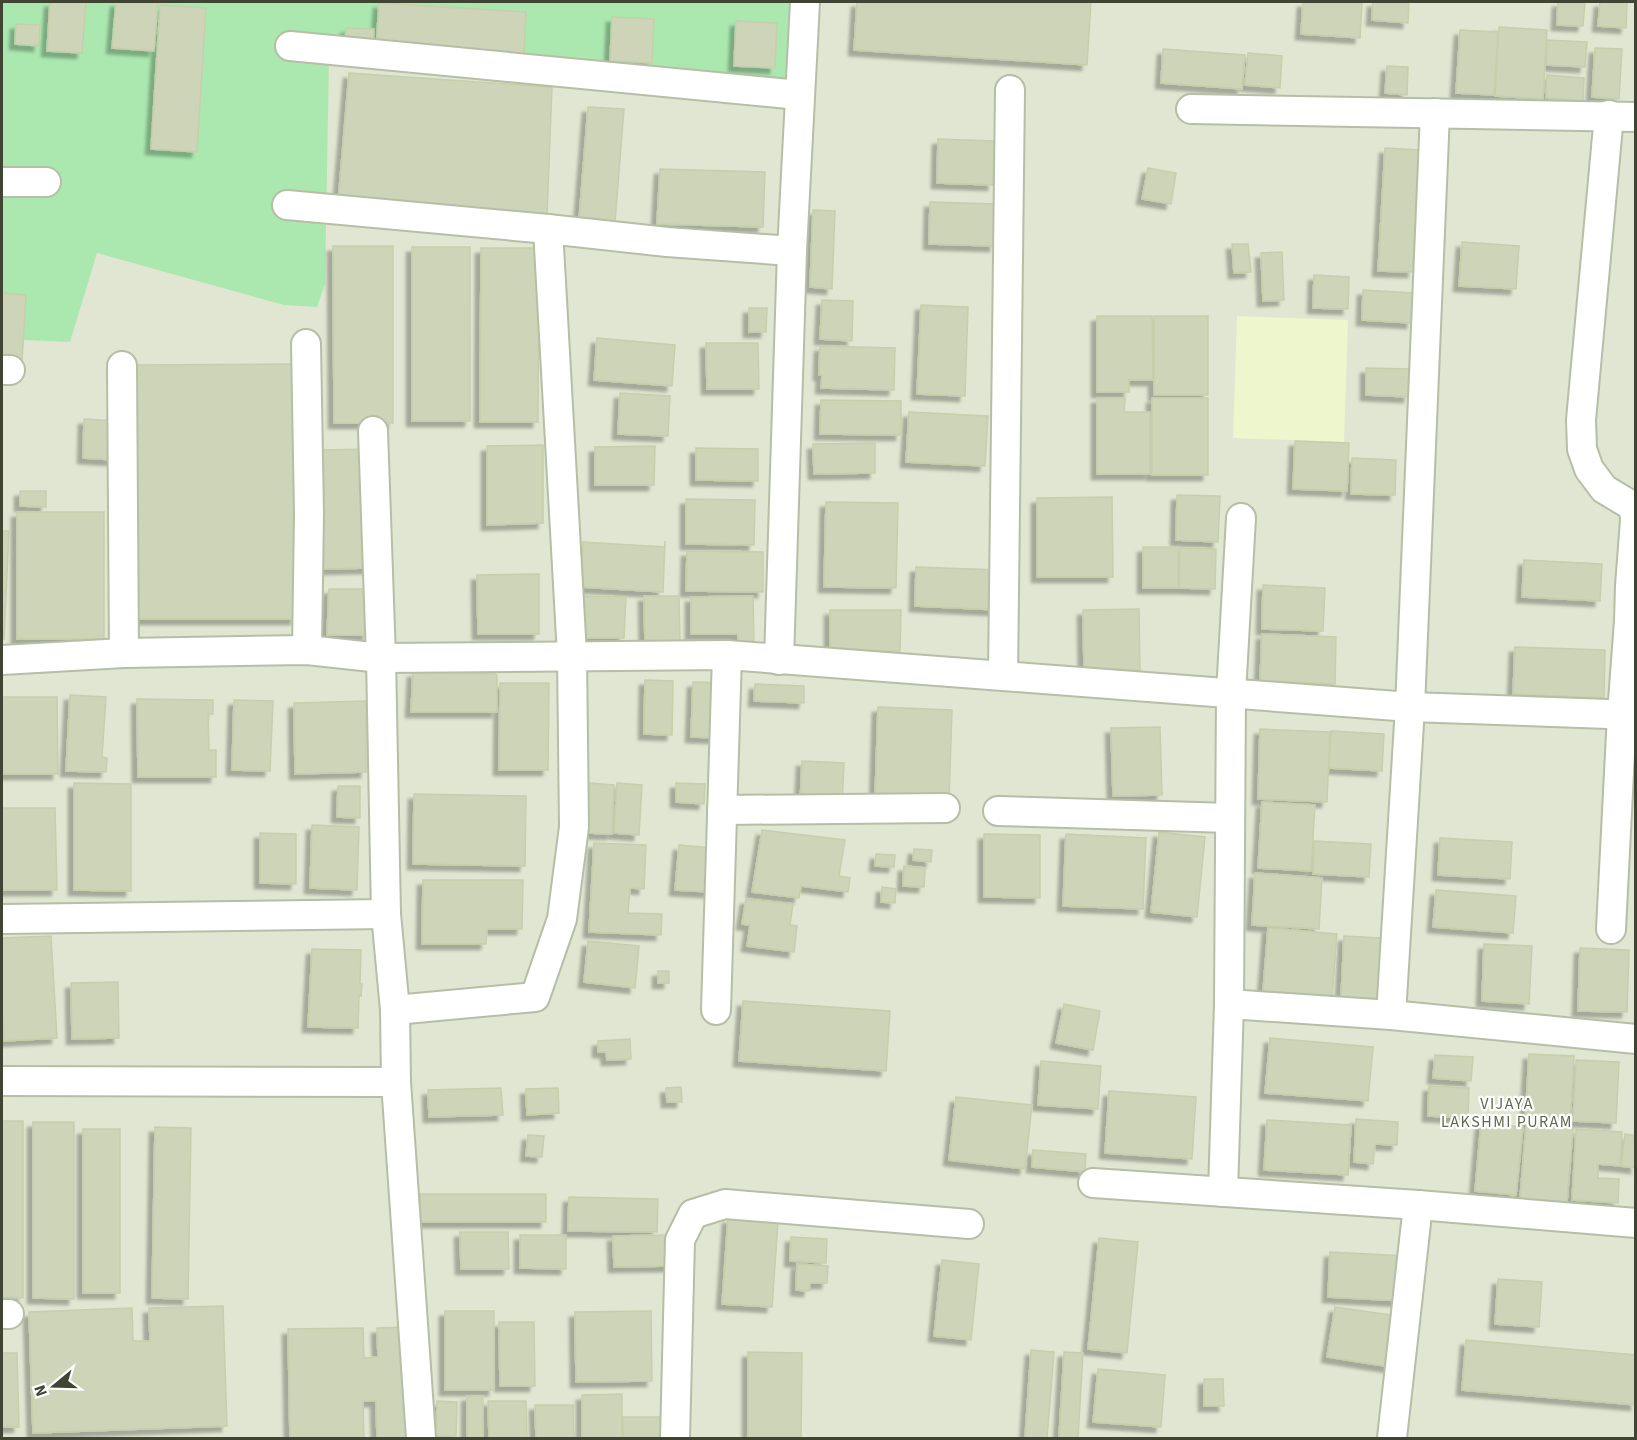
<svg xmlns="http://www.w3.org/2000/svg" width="1637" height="1440" font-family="'Source Sans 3',sans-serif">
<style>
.residential{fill:#e0e6d1}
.commercial{fill:#edf6cd}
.green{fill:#aae8af}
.building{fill:#cdd4b8;stroke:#c6cfab;stroke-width:1.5;filter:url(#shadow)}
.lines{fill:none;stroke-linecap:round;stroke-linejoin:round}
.minor-casing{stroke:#b6bea6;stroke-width:32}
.minor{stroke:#fff;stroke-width:28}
.labels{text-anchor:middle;stroke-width:4.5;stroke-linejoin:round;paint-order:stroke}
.neighbourhood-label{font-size:16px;letter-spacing:1.5px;fill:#61674a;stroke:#fff}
</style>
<defs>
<filter id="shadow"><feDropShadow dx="-5.5" dy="5.5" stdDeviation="1.5" flood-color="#0004"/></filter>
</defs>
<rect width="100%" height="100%" fill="#edf2e3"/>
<rect class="residential" x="2" y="2" width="1633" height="1436"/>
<polygon class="commercial" points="1237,316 1348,320 1344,442 1233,438"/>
<polygon class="green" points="2,2 795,2 791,107 329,59 325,284 317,307 284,305 97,253 70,342 2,339"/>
<g class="building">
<polygon points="50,2 86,2 82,53 47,51"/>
<polygon points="116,2 158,2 154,51 112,48"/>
<polygon points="857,2 1091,2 1087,65 854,50"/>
<polygon points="1303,2 1362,2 1360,38 1301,34"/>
<polygon points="1373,2 1409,2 1408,23 1372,20"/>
<polygon points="1558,2 1585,2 1583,26 1557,25"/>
<polygon points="1600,2 1627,2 1626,28 1598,26"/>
<polygon points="379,3 526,12 524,58 376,49"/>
<polygon points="160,5 206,8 197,152 151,149"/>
<polygon points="612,17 654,19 652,63 610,61"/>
<polygon points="736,21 777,23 775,68 734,66"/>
<polygon points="16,24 40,25 39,46 15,44"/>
<polygon points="1499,27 1547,30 1543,99 1495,96"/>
<polygon points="346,28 374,29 373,51 345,49"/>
<polygon points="1460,30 1498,32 1494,95 1456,93"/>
<polygon points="1547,40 1587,42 1585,67 1546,65"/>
<polygon points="1595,48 1622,49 1619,99 1592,97"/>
<polygon points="1163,49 1245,55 1242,89 1161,83"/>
<polygon points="1248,53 1282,56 1280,88 1245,85"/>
<polygon points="1387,66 1408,67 1407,95 1385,93"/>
<polygon points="349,73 552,87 547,216 338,203"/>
<polygon points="1547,75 1584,78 1583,101 1546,98"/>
<polygon points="588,107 624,109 615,222 579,220"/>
<polygon points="938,139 994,141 993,185 937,183"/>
<polygon points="1385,148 1419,150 1413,272 1378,271"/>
<polygon points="1148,168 1176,173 1171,204 1142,199"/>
<polygon points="660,169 765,172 763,227 657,224"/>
<polygon points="930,202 996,204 995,246 929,244"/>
<polygon points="813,210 835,211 832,289 810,287"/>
<polygon points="1462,242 1519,246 1516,289 1459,286"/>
<polygon points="1232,244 1248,244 1251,272 1234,273"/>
<polygon points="333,246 393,246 393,423 334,423"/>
<rect x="412" y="247" width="58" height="174"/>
<polygon points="481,248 539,248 538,422 480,422"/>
<polygon points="1282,252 1284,300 1263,301 1261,253"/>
<polygon points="1314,275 1349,277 1348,309 1313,308"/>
<polygon points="1363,290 1413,293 1412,323 1362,320"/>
<polygon points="2,293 26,295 22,362 2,360"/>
<polygon points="822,300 853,301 852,341 820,339"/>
<polygon points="921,305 968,307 965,396 917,394"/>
<polygon points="749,308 767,308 766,332 749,332"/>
<polygon points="1097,316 1152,316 1153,380 1129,380 1129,392 1097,392"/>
<rect x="1154" y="316" width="54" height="79"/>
<polygon points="597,338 675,345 672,386 594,380"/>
<polygon points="706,343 758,343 759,389 707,389"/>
<polygon points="820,346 895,348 894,390 821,388 822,375 819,375"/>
<polygon points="294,364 296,619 136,619 135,365"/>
<polygon points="1366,368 1410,369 1409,397 1366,395"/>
<polygon points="620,393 670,396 668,436 618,434"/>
<polygon points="1097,398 1125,398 1124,412 1150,412 1150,474 1097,474"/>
<rect x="1152" y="398" width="56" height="77"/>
<polygon points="821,400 901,401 901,435 820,434"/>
<polygon points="909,412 988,416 985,466 906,462"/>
<polygon points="84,419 116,421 114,460 83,458"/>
<polygon points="1295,441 1349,443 1347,491 1293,489"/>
<polygon points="875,443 875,473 814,474 813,444"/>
<polygon points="543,445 543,523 487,525 487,446"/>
<polygon points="655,446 654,485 595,485 595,447"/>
<polygon points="696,448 758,449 758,481 696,480"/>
<polygon points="369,449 372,568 323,569 321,450"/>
<polygon points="1352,458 1396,460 1395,495 1351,494"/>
<polygon points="20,491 46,491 46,507 20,506"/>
<polygon points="1177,495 1220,496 1218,542 1176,540"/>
<polygon points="1112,497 1113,577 1037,577 1037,498"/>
<polygon points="686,499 755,500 754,545 686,544"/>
<polygon points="826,502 898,503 896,588 824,587"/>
<rect x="17" y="512" width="87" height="127"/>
<polygon points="2,531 9,531 4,639 2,639"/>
<polygon points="665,541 663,592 581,587 583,542 665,547"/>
<rect x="1143" y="547" width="35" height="41"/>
<polygon points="1180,548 1216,549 1215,589 1179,588"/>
<polygon points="687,551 763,552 763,592 686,591"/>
<polygon points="1524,560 1602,564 1600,601 1522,597"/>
<polygon points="916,567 999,570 998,610 915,606"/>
<polygon points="539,574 539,634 478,634 477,575"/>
<polygon points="1263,585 1325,588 1323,631 1262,629"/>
<polygon points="329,589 369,589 368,635 327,635"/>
<polygon points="582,596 626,597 624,638 580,638"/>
<polygon points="644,596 679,596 680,644 645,645"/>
<polygon points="753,596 754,642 738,643 738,634 691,634 691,597"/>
<polygon points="1139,609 1140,670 1084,670 1083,610"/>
<polygon points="830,610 901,610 900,651 830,652"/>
<polygon points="1262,634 1336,637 1335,684 1260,681"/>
<polygon points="1515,647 1605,650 1604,698 1513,694"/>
<polygon points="413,672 495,674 497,675 497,712 411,712"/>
<polygon points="645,680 673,681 672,735 644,734"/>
<polygon points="693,682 724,683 722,738 691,737"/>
<polygon points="500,683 549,683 548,770 499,770"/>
<polygon points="755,684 804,686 804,703 754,701"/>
<polygon points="70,695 106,697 102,757 107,758 106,772 66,771"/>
<polygon points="2,697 57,697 58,774 2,774"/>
<polygon points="137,699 213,700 213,714 208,714 209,750 216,750 216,777 138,777"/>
<polygon points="234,700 273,701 270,771 232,770"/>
<polygon points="366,701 366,772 295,774 294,703"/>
<polygon points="878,707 952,710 949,801 875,798"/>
<polygon points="1160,727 1162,795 1113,796 1111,728"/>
<polygon points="1260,729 1330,732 1327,802 1258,799"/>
<polygon points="1331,731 1384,734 1382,771 1329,768"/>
<polygon points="802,761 844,763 842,807 800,805"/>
<polygon points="74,783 131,784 131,891 74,890"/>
<polygon points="589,783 614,785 612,834 586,833"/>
<polygon points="617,783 642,785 639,835 614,833"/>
<polygon points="676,783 705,784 704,804 676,802"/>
<polygon points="338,786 360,786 360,818 337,817"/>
<polygon points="414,794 526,796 525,866 413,864"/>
<polygon points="1262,802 1315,805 1311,871 1258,868"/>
<polygon points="2,808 55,808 57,890 2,890"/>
<polygon points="312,825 359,827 357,890 310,888"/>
<polygon points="762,830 845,840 839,876 850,878 848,892 801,886 799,898 752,892"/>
<polygon points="1159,832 1205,837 1197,917 1151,912"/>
<polygon points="260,833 296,834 296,884 260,883"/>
<polygon points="984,834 1040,835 1040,898 984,897"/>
<polygon points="1066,834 1146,838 1143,909 1063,906"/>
<polygon points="1440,838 1512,842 1510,879 1438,875"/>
<polygon points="1314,841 1371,844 1369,877 1313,874"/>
<polygon points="594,843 646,845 644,889 630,888 628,913 662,914 661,935 589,932"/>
<polygon points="679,845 713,848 710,892 675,890"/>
<polygon points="914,849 932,850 931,862 913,860"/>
<polygon points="876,854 895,855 894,867 875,866"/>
<polygon points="904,866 925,868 924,887 903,886"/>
<polygon points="1255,873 1322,878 1319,929 1252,925"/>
<polygon points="423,880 523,880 522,929 487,929 486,944 422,944"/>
<polygon points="882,887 896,889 895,903 881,902"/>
<polygon points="1436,890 1516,896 1513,933 1433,927"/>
<polygon points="746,899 793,904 790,925 797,926 794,952 747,946 750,925 742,924"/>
<polygon points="1268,928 1337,934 1332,996 1263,991"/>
<polygon points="51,936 57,1038 4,1041 2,1004 2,938"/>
<polygon points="1344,936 1381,938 1379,999 1341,997"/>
<polygon points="588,941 639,946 635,988 584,982"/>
<polygon points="1484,944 1532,946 1529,1004 1482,1001"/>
<polygon points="1580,948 1629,950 1627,1012 1578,1011"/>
<polygon points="312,949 361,950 360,984 362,984 361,996 359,996 358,1028 308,1027"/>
<rect x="658" y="971" width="11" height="12"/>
<polygon points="118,982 119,1038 72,1039 71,983"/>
<polygon points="743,1001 890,1011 886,1071 739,1061"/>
<polygon points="1064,1004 1100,1011 1093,1050 1056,1043"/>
<polygon points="1270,1038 1373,1047 1368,1101 1265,1093"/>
<polygon points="630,1039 631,1059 607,1060 606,1052 598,1052 598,1041"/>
<polygon points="1529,1054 1574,1056 1570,1126 1525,1124"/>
<polygon points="1435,1055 1473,1057 1471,1081 1433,1078"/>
<polygon points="1576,1060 1619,1062 1616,1123 1573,1121"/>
<polygon points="1041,1061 1101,1066 1098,1109 1038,1105"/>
<polygon points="1429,1086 1469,1088 1468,1118 1428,1116"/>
<polygon points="681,1087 682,1102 667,1102 666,1088"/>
<polygon points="501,1088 503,1115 429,1117 428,1090"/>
<polygon points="558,1088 559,1113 527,1115 526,1089"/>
<polygon points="1109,1091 1196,1097 1192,1159 1105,1153"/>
<polygon points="956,1097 1032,1105 1025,1169 949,1160"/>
<polygon points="1356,1119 1398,1122 1397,1145 1375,1144 1373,1164 1354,1162"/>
<polygon points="1267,1120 1351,1125 1348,1175 1264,1170"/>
<polygon points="2,1121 23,1121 23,1298 2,1297"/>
<polygon points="33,1122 74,1122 74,1299 33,1298"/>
<polygon points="1481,1123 1523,1127 1516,1195 1475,1191"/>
<polygon points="1526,1125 1573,1129 1567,1202 1520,1198"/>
<polygon points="155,1127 191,1128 188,1299 152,1298"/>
<rect x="83" y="1129" width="37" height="164"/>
<polygon points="1576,1129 1622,1132 1620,1166 1598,1164 1598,1178 1619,1179 1618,1203 1572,1200"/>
<polygon points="1625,1134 1636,1136 1636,1168 1621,1166"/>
<polygon points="528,1135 544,1136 542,1157 526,1156"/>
<polygon points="1033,1150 1086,1154 1085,1172 1032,1167"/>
<rect x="420" y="1194" width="126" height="28"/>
<polygon points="569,1197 658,1199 657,1232 568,1231"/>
<polygon points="728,1218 778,1222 772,1307 722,1304"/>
<polygon points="460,1232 508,1232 509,1269 461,1269"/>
<polygon points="520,1235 566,1235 566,1269 520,1268"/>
<polygon points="673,1235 674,1266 614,1267 613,1236"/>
<polygon points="791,1237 827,1239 826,1263 790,1261"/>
<polygon points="1099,1238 1138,1242 1127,1353 1088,1349"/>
<polygon points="1330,1252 1405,1256 1403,1301 1328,1297"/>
<polygon points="942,1260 979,1264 971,1340 934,1336"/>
<polygon points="797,1264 828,1266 827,1283 810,1283 809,1291 796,1290"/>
<polygon points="1498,1279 1542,1282 1539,1327 1495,1324"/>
<polygon points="223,1306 227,1426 33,1433 29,1312 132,1308 133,1341 150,1341 149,1308"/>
<polygon points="1335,1307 1397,1316 1390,1367 1327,1357"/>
<rect x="445" y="1311" width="49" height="79"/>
<polygon points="651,1311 652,1381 576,1382 575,1312"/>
<polygon points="499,1322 534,1322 535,1386 500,1386"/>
<polygon points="411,1327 413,1438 377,1438 376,1401 363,1401 364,1438 290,1438 288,1329 363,1328 364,1358 378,1357 377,1328"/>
<polygon points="1466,1340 1636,1355 1636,1405 1462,1390"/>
<polygon points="1031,1350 1054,1352 1047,1438 1025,1438"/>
<polygon points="748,1352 802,1353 801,1438 748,1438"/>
<polygon points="1064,1352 1083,1353 1078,1438 1059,1438"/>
<polygon points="2,1353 17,1353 19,1427 2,1427"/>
<polygon points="1098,1369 1165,1375 1161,1427 1093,1422"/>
<polygon points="1204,1379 1223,1379 1224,1406 1204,1406"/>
<polygon points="622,1394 622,1438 582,1438 582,1395"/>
<rect x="467" y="1396" width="16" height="42"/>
<polygon points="437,1401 457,1402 456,1436 436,1436"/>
<polygon points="488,1401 526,1401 527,1438 489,1438"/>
<polygon points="535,1405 573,1405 574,1438 536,1438"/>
<rect x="623" y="1417" width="38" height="21"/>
</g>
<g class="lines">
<g class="minor-casing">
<g id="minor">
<polyline points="290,46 799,95"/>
<polyline points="1191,109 1636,117"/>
<polyline points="1609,115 1581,420 1582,449 1589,469 1604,489 1634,507 1635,520 1630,586 1629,621 1622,714 1611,929"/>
<polyline points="2,182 46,182"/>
<polyline points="287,205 548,229 667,242 792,251"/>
<polyline points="306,344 309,513 307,650"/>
<polyline points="122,366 124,653"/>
<polyline points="2,370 10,370"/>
<polyline points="373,431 381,658 727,655 1410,707 1636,715"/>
<polyline points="2,660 124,653 307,650 381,658 386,914 395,1010 396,1082 421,1438"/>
<polyline points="779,660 792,251 805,2"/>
<polyline points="1003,675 1010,90"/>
<polyline points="722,810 945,808"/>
<polyline points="998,811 1230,818"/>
<polyline points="2,919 386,914"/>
<polyline points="1229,1004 1391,1015 1636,1039"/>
<polyline points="395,1010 535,997 562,919 574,827 572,655 548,229"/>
<polyline points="716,1010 727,655"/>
<polyline points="1391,1015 1410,707 1435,113"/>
<polyline points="2,1081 396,1082"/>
<polyline points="1093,1183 1418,1205 1636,1223"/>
<polyline points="1223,1192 1229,1004 1231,693 1241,518"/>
<polyline points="2,1314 9,1314"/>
<polyline points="675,1438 680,1240 693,1214 725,1204 969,1224"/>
<polyline points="1392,1438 1418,1205"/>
</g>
</g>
<use href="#minor" class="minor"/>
</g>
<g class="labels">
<g class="neighbourhood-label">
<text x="1507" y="1109">VIJAYA<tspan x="1507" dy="18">LAKSHMI PURAM</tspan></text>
</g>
</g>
<rect width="1637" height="1440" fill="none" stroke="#404433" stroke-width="6"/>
<g transform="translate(54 1386) rotate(251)" stroke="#ffffff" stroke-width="4.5" paint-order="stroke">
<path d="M0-4.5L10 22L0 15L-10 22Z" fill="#404433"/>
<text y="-9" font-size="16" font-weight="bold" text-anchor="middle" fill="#404433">N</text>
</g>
</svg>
